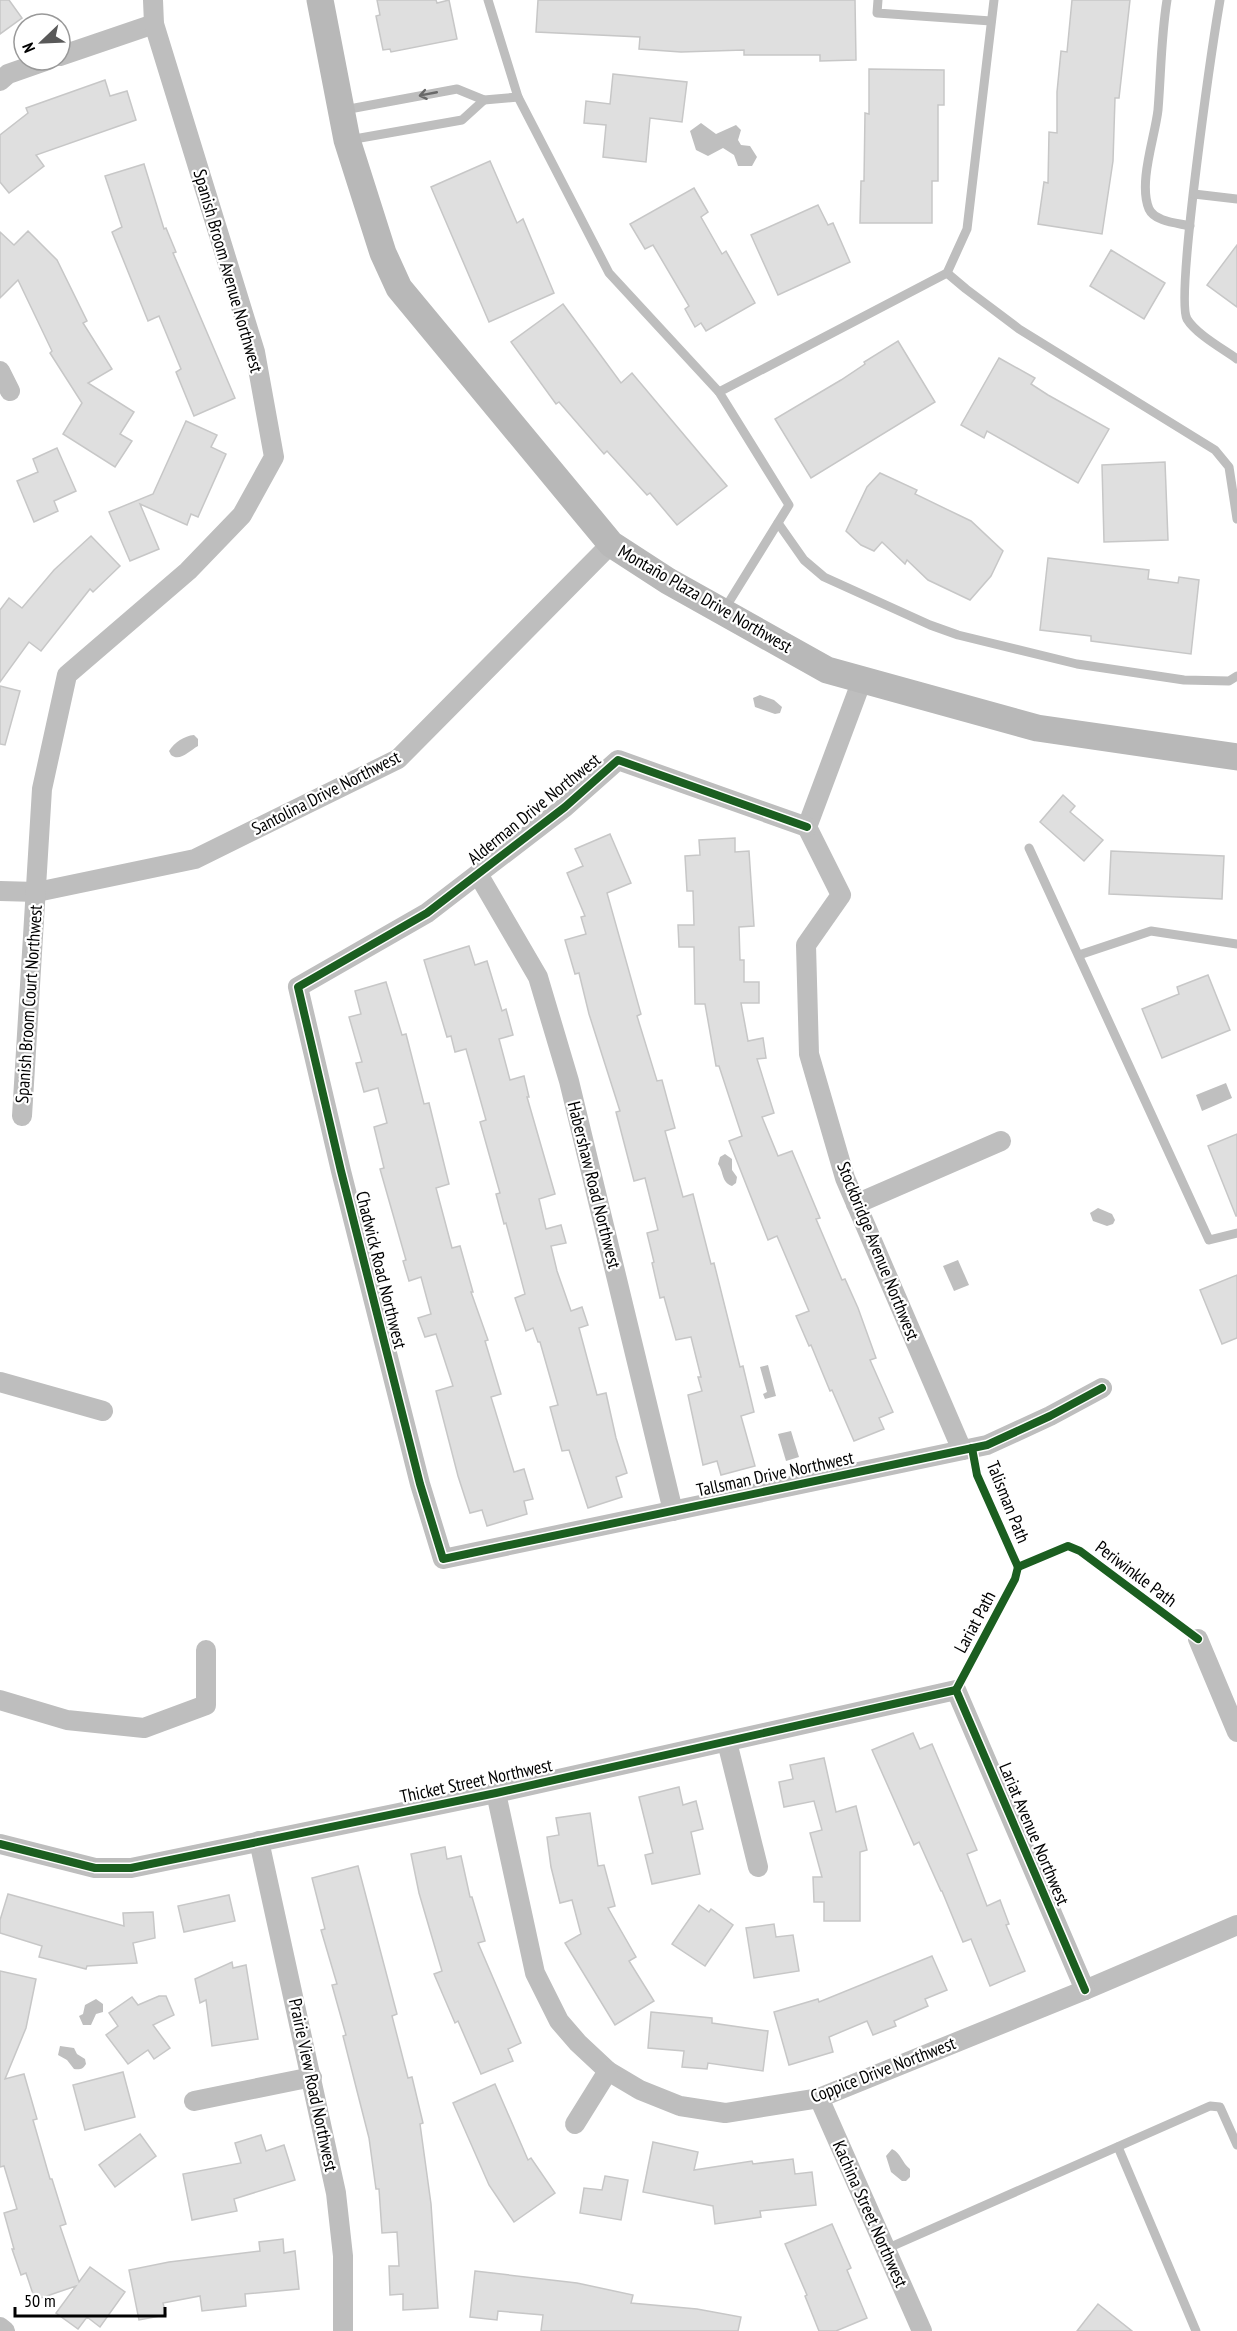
<svg xmlns="http://www.w3.org/2000/svg" width="1237" height="2331" font-family="'PT Sans Narrow',sans-serif">
<style>
.water{fill:#bfbfbf}
.building{fill:#dfdfdf;stroke:#c7c7c7;stroke-width:1.5}
.lines{fill:none;stroke-linecap:round;stroke-linejoin:round}
.lane{stroke:#bebebe;stroke-width:9}
.street{stroke:#bebebe;stroke-width:20}
.secondary{stroke:#b8b8b8;stroke-width:27}
.cycleway-casing{stroke:#fff;stroke-width:11}
.cycleway{stroke:#1b5e20;stroke-width:8}
.oneway{stroke:#686868}
.labels{text-anchor:middle;stroke-width:4.5;stroke-linejoin:round;paint-order:stroke}
.street-label{font-size:18px;fill:#000;stroke:#fff}
</style>
<rect width="100%" height="100%" fill="#fff"/>
<g class="water">
<polygon points="701,123 716,134 736,125 741,130 738,140 741,145 750,146 757,157 752,166 738,166 734,155 723,148 708,156 696,150 690,131"/>
<polygon points="760,695 774,700 782,707 780,713 775,714 755,707 753,698"/>
<path d="M194,735L198,739V746C189,751 180,762 171,755L169,751C175,742 184,736 194,735Z"/>
<polygon points="1226,1083 1232,1098 1202,1111 1196,1095"/>
<path d="M725,1154L732,1159V1170L737,1177L736,1183L732,1186C721,1182 724,1172 718,1164L720,1157Z"/>
<polygon points="1098,1208 1112,1214 1115,1220 1113,1224 1107,1226 1093,1221 1090,1213"/>
<polygon points="958,1260 969,1285 954,1291 943,1266"/>
<polygon points="768,1365 776,1396 765,1399 763,1394 767,1392 760,1367"/>
<polygon points="791,1431 799,1457 786,1461 778,1434"/>
<polygon points="96,1999 103,2004 103,2012 96,2014 91,2025 83,2025 79,2016 83,2014 85,2005"/>
<path d="M60,2046L74,2048L77,2054L85,2059L86,2064C83,2069 80,2070 74,2069L67,2060L58,2055Z"/>
<path d="M892,2149C901,2153 902,2163 910,2169V2177L906,2181H902L891,2172L886,2156Z"/>
</g>
<g class="building">
<polygon points="0,0 9,0 22,18 0,34"/>
<polygon points="377,0 436,0 437,3 449,0 457,39 391,52 390,49 383,50 376,16 380,15"/>
<polygon points="538,0 855,0 856,60 820,61 820,55 744,55 744,50 681,52 639,49 640,37 536,32"/>
<polygon points="1072,0 1130,0 1119,98 1115,98 1113,161 1102,234 1038,224 1044,182 1048,183 1049,132 1057,133 1057,92 1061,51 1067,52"/>
<polygon points="869,69 944,70 944,105 938,105 938,181 932,181 932,223 860,223 861,181 864,181 865,113 869,114"/>
<polygon points="613,74 687,82 682,122 650,118 646,162 603,157 606,125 584,123 586,101 610,104"/>
<polygon points="105,80 110,96 127,91 136,120 36,155 44,166 9,193 0,182 0,135 28,113 26,108"/>
<polygon points="490,161 517,223 523,219 554,293 489,322 431,187"/>
<polygon points="144,164 164,229 166,228 176,252 173,253 235,398 194,416 176,372 181,369 159,316 148,321 112,232 122,227 105,176"/>
<polygon points="694,188 708,212 701,217 722,254 726,251 755,303 706,331 701,323 695,327 685,309 689,306 653,245 645,249 630,224"/>
<polygon points="818,205 828,225 833,223 850,262 778,295 751,235"/>
<polygon points="28,231 57,260 87,321 83,323 112,369 88,383 134,412 120,434 132,441 115,467 63,434 82,403 50,353 52,351 18,280 0,298 0,232 14,245"/>
<polygon points="1237,245 1237,307 1207,285"/>
<polygon points="1111,250 1165,283 1144,319 1090,286"/>
<polygon points="563,304 621,383 632,373 727,486 677,525 650,493 647,495 607,451 604,454 559,402 556,404 511,342"/>
<polygon points="898,341 935,402 811,478 775,419 841,380 865,364 864,362"/>
<polygon points="999,358 1035,378 1031,384 1048,395 1109,429 1078,483 987,431 984,438 961,425"/>
<polygon points="186,421 217,435 211,447 226,454 198,517 191,514 187,525 140,504 159,549 130,561 109,512 153,494"/>
<polygon points="57,448 76,491 54,501 58,511 34,522 17,481 38,472 33,459"/>
<polygon points="1165,462 1168,540 1104,542 1102,465"/>
<polygon points="880,473 917,490 915,494 971,521 1003,551 991,576 970,600 928,580 907,560 905,564 882,542 874,551 861,545 846,531 867,487"/>
<polygon points="91,536 120,566 93,592 90,589 41,651 29,642 0,682 0,610 9,598 22,608 54,570"/>
<polygon points="1048,558 1149,570 1148,579 1178,583 1179,577 1199,580 1191,654 1091,641 1091,636 1040,630"/>
<polygon points="0,686 20,691 5,745 0,744"/>
<polygon points="1063,795 1075,806 1070,812 1103,840 1084,861 1040,822"/>
<polygon points="610,834 631,883 607,893 641,1014 637,1016 657,1081 662,1080 675,1128 665,1131 683,1197 693,1194 711,1264 714,1263 740,1367 743,1366 754,1412 741,1416 755,1466 721,1475 717,1461 703,1465 688,1395 702,1391 698,1377 701,1377 691,1337 676,1340 664,1297 660,1298 652,1263 654,1262 647,1233 658,1230 645,1178 634,1181 616,1112 620,1111 589,1014 579,973 575,974 565,940 586,934 581,917 585,916 567,873 583,866 575,849"/>
<polygon points="735,838 735,852 749,851 754,926 739,927 740,960 744,960 744,982 759,982 759,1003 741,1003 748,1041 763,1038 766,1058 757,1059 774,1113 762,1117 778,1156 792,1151 820,1218 816,1219 842,1280 845,1279 858,1308 876,1358 870,1360 893,1412 879,1418 884,1429 854,1441 832,1390 830,1391 811,1345 809,1346 796,1316 809,1311 777,1236 768,1240 729,1141 742,1136 719,1066 716,1066 705,1004 695,1004 694,947 679,947 678,925 694,925 693,891 687,891 685,856 700,855 699,840"/>
<polygon points="1111,851 1224,856 1222,899 1109,894"/>
<polygon points="469,946 475,965 487,961 502,1011 506,1009 513,1035 499,1039 510,1080 524,1076 529,1097 527,1097 555,1194 539,1199 546,1229 561,1225 566,1243 551,1246 557,1271 571,1311 582,1307 588,1325 579,1328 597,1395 606,1393 616,1438 627,1473 616,1477 622,1497 588,1508 569,1450 562,1451 550,1407 558,1405 540,1342 538,1342 533,1328 526,1331 515,1298 525,1294 506,1223 504,1224 496,1194 500,1193 480,1122 486,1120 466,1049 455,1052 451,1036 447,1037 424,960"/>
<polygon points="1208,975 1230,1030 1162,1058 1142,1009 1179,994 1177,987"/>
<polygon points="386,982 402,1035 406,1034 424,1104 429,1103 449,1184 436,1188 452,1248 460,1246 473,1292 471,1292 488,1340 485,1341 501,1394 491,1397 514,1472 524,1469 533,1499 524,1501 527,1514 487,1526 482,1510 470,1513 458,1476 436,1391 453,1386 436,1334 425,1337 418,1318 431,1314 421,1277 409,1281 403,1261 406,1260 380,1169 384,1168 374,1127 387,1123 378,1088 364,1092 356,1063 362,1062 349,1017 361,1014 355,991"/>
<polygon points="1237,1134 1237,1216 1236,1216 1208,1146"/>
<polygon points="1237,1275 1237,1338 1222,1344 1200,1290"/>
<polygon points="913,1733 920,1749 932,1744 977,1850 967,1854 987,1906 1000,1900 1009,1924 1006,1925 1025,1971 990,1986 971,1939 963,1942 942,1891 941,1891 919,1842 914,1845 872,1750"/>
<polygon points="824,1758 836,1812 856,1806 867,1850 860,1852 860,1921 824,1921 824,1902 814,1902 813,1877 822,1877 810,1833 822,1830 814,1801 784,1807 779,1782 793,1779 790,1765"/>
<polygon points="679,1787 683,1805 696,1801 703,1829 691,1832 700,1874 652,1884 645,1855 653,1853 639,1797"/>
<polygon points="590,1813 598,1866 604,1865 615,1906 608,1908 636,1957 629,1961 654,2001 615,2025 565,1943 581,1934 572,1900 560,1903 551,1867 547,1837 559,1835 556,1818"/>
<polygon points="445,1847 447,1859 461,1856 470,1897 472,1897 485,1941 478,1943 521,2043 508,2049 513,2061 481,2074 458,2021 455,2023 434,1974 442,1971 419,1893 411,1854"/>
<polygon points="358,1866 397,2014 392,2016 408,2078 412,2077 423,2123 420,2124 431,2204 438,2308 403,2310 403,2294 390,2295 389,2266 399,2266 397,2232 382,2233 379,2189 376,2189 369,2138 343,2036 346,2035 332,1985 337,1984 321,1930 325,1929 312,1878"/>
<polygon points="8,1894 124,1926 123,1913 153,1912 155,1938 133,1943 137,1963 87,1966 86,1969 39,1957 42,1946 0,1933 0,1920"/>
<polygon points="229,1895 235,1921 184,1932 178,1906"/>
<polygon points="699,1905 709,1912 711,1909 733,1925 705,1966 672,1944"/>
<polygon points="774,1924 776,1937 793,1935 799,1971 754,1978 746,1928"/>
<polygon points="932,1956 947,1990 925,1999 928,2006 894,2021 896,2026 873,2035 867,2021 829,2037 833,2052 789,2065 774,2012 818,1999 819,2002"/>
<polygon points="232,1962 233,1968 246,1965 258,2039 212,2046 206,2000 200,2003 195,1979"/>
<polygon points="0,1971 36,1979 26,2028 5,2079 24,2074 37,2119 33,2120 50,2179 52,2179 66,2224 60,2226 79,2282 90,2267 125,2292 100,2327 87,2317 78,2329 56,2313 76,2286 35,2300 26,2273 21,2275 12,2249 14,2249 4,2213 17,2209 4,2166 0,2167"/>
<polygon points="159,1996 166,1996 174,2015 153,2025 170,2048 154,2059 148,2050 128,2064 106,2035 118,2026 109,2013 132,1997 138,2005"/>
<polygon points="651,2012 712,2018 712,2023 768,2031 763,2071 708,2063 707,2069 682,2067 684,2051 648,2048"/>
<polygon points="123,2072 135,2117 85,2130 73,2085"/>
<polygon points="495,2084 528,2160 531,2158 555,2193 514,2222 489,2185 453,2103"/>
<polygon points="140,2134 156,2156 115,2187 99,2165"/>
<polygon points="261,2135 266,2151 284,2145 295,2180 234,2199 237,2211 192,2220 183,2174 241,2163 235,2143"/>
<polygon points="653,2142 698,2152 694,2170 752,2161 753,2164 793,2159 795,2174 812,2172 816,2205 760,2211 761,2217 715,2224 713,2206 643,2192"/>
<polygon points="605,2176 628,2180 621,2220 580,2213 584,2188 602,2190"/>
<polygon points="832,2224 851,2268 847,2270 867,2318 836,2331 819,2331 805,2296 807,2295 785,2244"/>
<polygon points="283,2239 284,2253 295,2251 299,2289 245,2294 246,2306 202,2311 200,2296 163,2303 166,2315 139,2320 129,2270 169,2262 260,2251 259,2242"/>
<polygon points="475,2271 577,2283 633,2295 631,2303 697,2309 741,2317 738,2331 541,2331 543,2315 498,2311 497,2320 470,2317"/>
<polygon points="1098,2304 1132,2331 1077,2331"/>
</g>
<g class="lines">
<g class="lane">
<polyline points="878,0 877,13 991,21"/>
<path d="M1167,0C1161,37 1161,73 1158,110C1155,137 1138,183 1149,209C1155,222 1178,223 1190,226"/>
<path d="M1220,0C1213,41 1175,298 1187,319C1196,334 1223,349 1237,359"/>
<polyline points="518,97 609,273 719,392"/>
<polyline points="344,110 457,89 484,100 518,97 488,0"/>
<polyline points="349,140 462,120 484,100"/>
<polyline points="1194,194 1237,199"/>
<polyline points="947,273 966,289 1019,329 1215,450 1229,467 1237,519"/>
<polyline points="778,523 804,560 824,577 930,625 958,635 1077,664 1184,680 1229,681 1237,676"/>
<polyline points="724,610 789,505 719,392 947,273 967,229 994,0"/>
<polyline points="1029,848 1209,1240 1237,1233"/>
<polyline points="1079,955 1151,931 1237,944"/>
<polyline points="1118,2147 1196,2331"/>
<polyline points="886,2249 1210,2106 1220,2107 1237,2145"/>
</g>
<g class="street">
<polyline points="60,56 154,24"/>
<polyline points="0,81 8,74 48,60"/>
<polyline points="0,371 10,391"/>
<polyline points="862,680 807,827 841,895 806,945 809,1054 845,1178 962,1450"/>
<polyline points="807,827 618,760 565,807 427,913 298,987 341,1171 420,1484 443,1559 987,1445 1050,1416 1102,1388"/>
<polyline points="478,874 538,977 569,1081 673,1511"/>
<polyline points="0,891 37,892 195,859 398,759 611,544"/>
<polyline points="22,1116 42,789 67,675 188,571 242,515 274,457 255,352 154,24 153,0"/>
<polyline points="856,1204 1001,1141"/>
<polyline points="0,1382 103,1411"/>
<polyline points="1198,1639 1237,1732"/>
<polyline points="0,1700 67,1720 144,1728 206,1705 206,1650"/>
<polyline points="727,1742 758,1867"/>
<polyline points="496,1793 535,1973 559,2021 578,2043 608,2071 640,2090 680,2106 725,2113 819,2098 1085,1990 1237,1925"/>
<polyline points="259,1841 336,2193 343,2256 343,2331"/>
<polyline points="0,1844 95,1868 131,1868 496,1793 956,1690 1085,1990"/>
<polyline points="819,2098 922,2331"/>
<polyline points="194,2101 312,2077"/>
<polyline points="575,2124 608,2071"/>
<polyline points="0,2327 5,2331"/>
</g>
<polyline class="secondary" points="320,0 347,140 383,253 399,288 611,544 668,581 827,670 1037,728 1237,757"/>
<g class="cycleway-casing">
<g id="cycleway">
<polyline points="807,827 618,760 565,807 427,913 298,987 341,1171 420,1484 443,1559 987,1445 1050,1416 1102,1388"/>
<polyline points="972,1448 977,1475 1018,1567"/>
<polyline points="1018,1567 1068,1546 1080,1551 1198,1639"/>
<polyline points="956,1690 1085,1990"/>
<polyline points="956,1690 1015,1579 1018,1567"/>
<polyline points="0,1844 95,1868 131,1868 496,1793 956,1690"/>
</g>
</g>
<use href="#cycleway" class="cycleway"/>
</g>
<defs><path id="oneway-shaft" d="M-6 0H5M1.5-3L5.5 0L1.5 3" fill="none" stroke-width="1.6" stroke-linecap="round" stroke-linejoin="round" transform="scale(1.5)"/></defs>
<use class="oneway" href="#oneway-shaft" transform="translate(428 94) rotate(169)"/>
<g class="labels">
<g class="street-label">
<text transform="translate(228 271) rotate(74)" y="6">Spanish Broom Avenue Northwest</text>
<text transform="translate(705 599) rotate(30)" y="6">Montaño Plaza Drive Northwest</text>
<text transform="translate(326 793) rotate(-27)" y="6">Santolina Drive Northwest</text>
<text transform="translate(534 809) rotate(-39)" y="6">Alderman Drive Northwest</text>
<text transform="translate(29 1004) rotate(-86)" y="6">Spanish Broom Court Northwest</text>
<text transform="translate(594 1185) rotate(76)" y="6">Habershaw Road Northwest</text>
<text transform="translate(878 1251) rotate(68)" y="6">Stockbridge Avenue Northwest</text>
<text transform="translate(381 1270) rotate(76)" y="6">Chadwick Road Northwest</text>
<text transform="translate(775 1474) rotate(-12)" y="6">Tallsman Drive Northwest</text>
<text transform="translate(1008 1502) rotate(68)" y="6">Talisman Path</text>
<text transform="translate(1136 1574) rotate(37)" y="6">Periwinkle Path</text>
<text transform="translate(975 1622) rotate(-62)" y="6">Lariat Path</text>
<text transform="translate(476 1781) rotate(-12)" y="6">Thicket Street Northwest</text>
<text transform="translate(1034 1834) rotate(67)" y="6">Lariat Avenue Northwest</text>
<text transform="translate(883 2070) rotate(-21)" y="6">Coppice Drive Northwest</text>
<text transform="translate(313 2085) rotate(78)" y="6">Prairie View Road Northwest</text>
<text transform="translate(870 2214) rotate(66)" y="6">Kachina Street Northwest</text>
</g>
</g>
<g transform="translate(42 42) rotate(247)"><circle r="28" fill="#ffffff" stroke="#999999" stroke-width="1.5"/>
<path d="M0-4.5L10 22L0 15L-10 22Z" fill="#595959"/>
<text y="-9" font-size="16" font-weight="bold" text-anchor="middle" fill="#000000">N</text>
</g>
<path d="M15 2307v9h150v-9" fill="none" stroke="#000000" stroke-width="3"/>
<text x="24" y="2307" font-size="18" fill="#000000" stroke="#ffffff" stroke-width="4.5" paint-order="stroke">50 m</text>
</svg>
